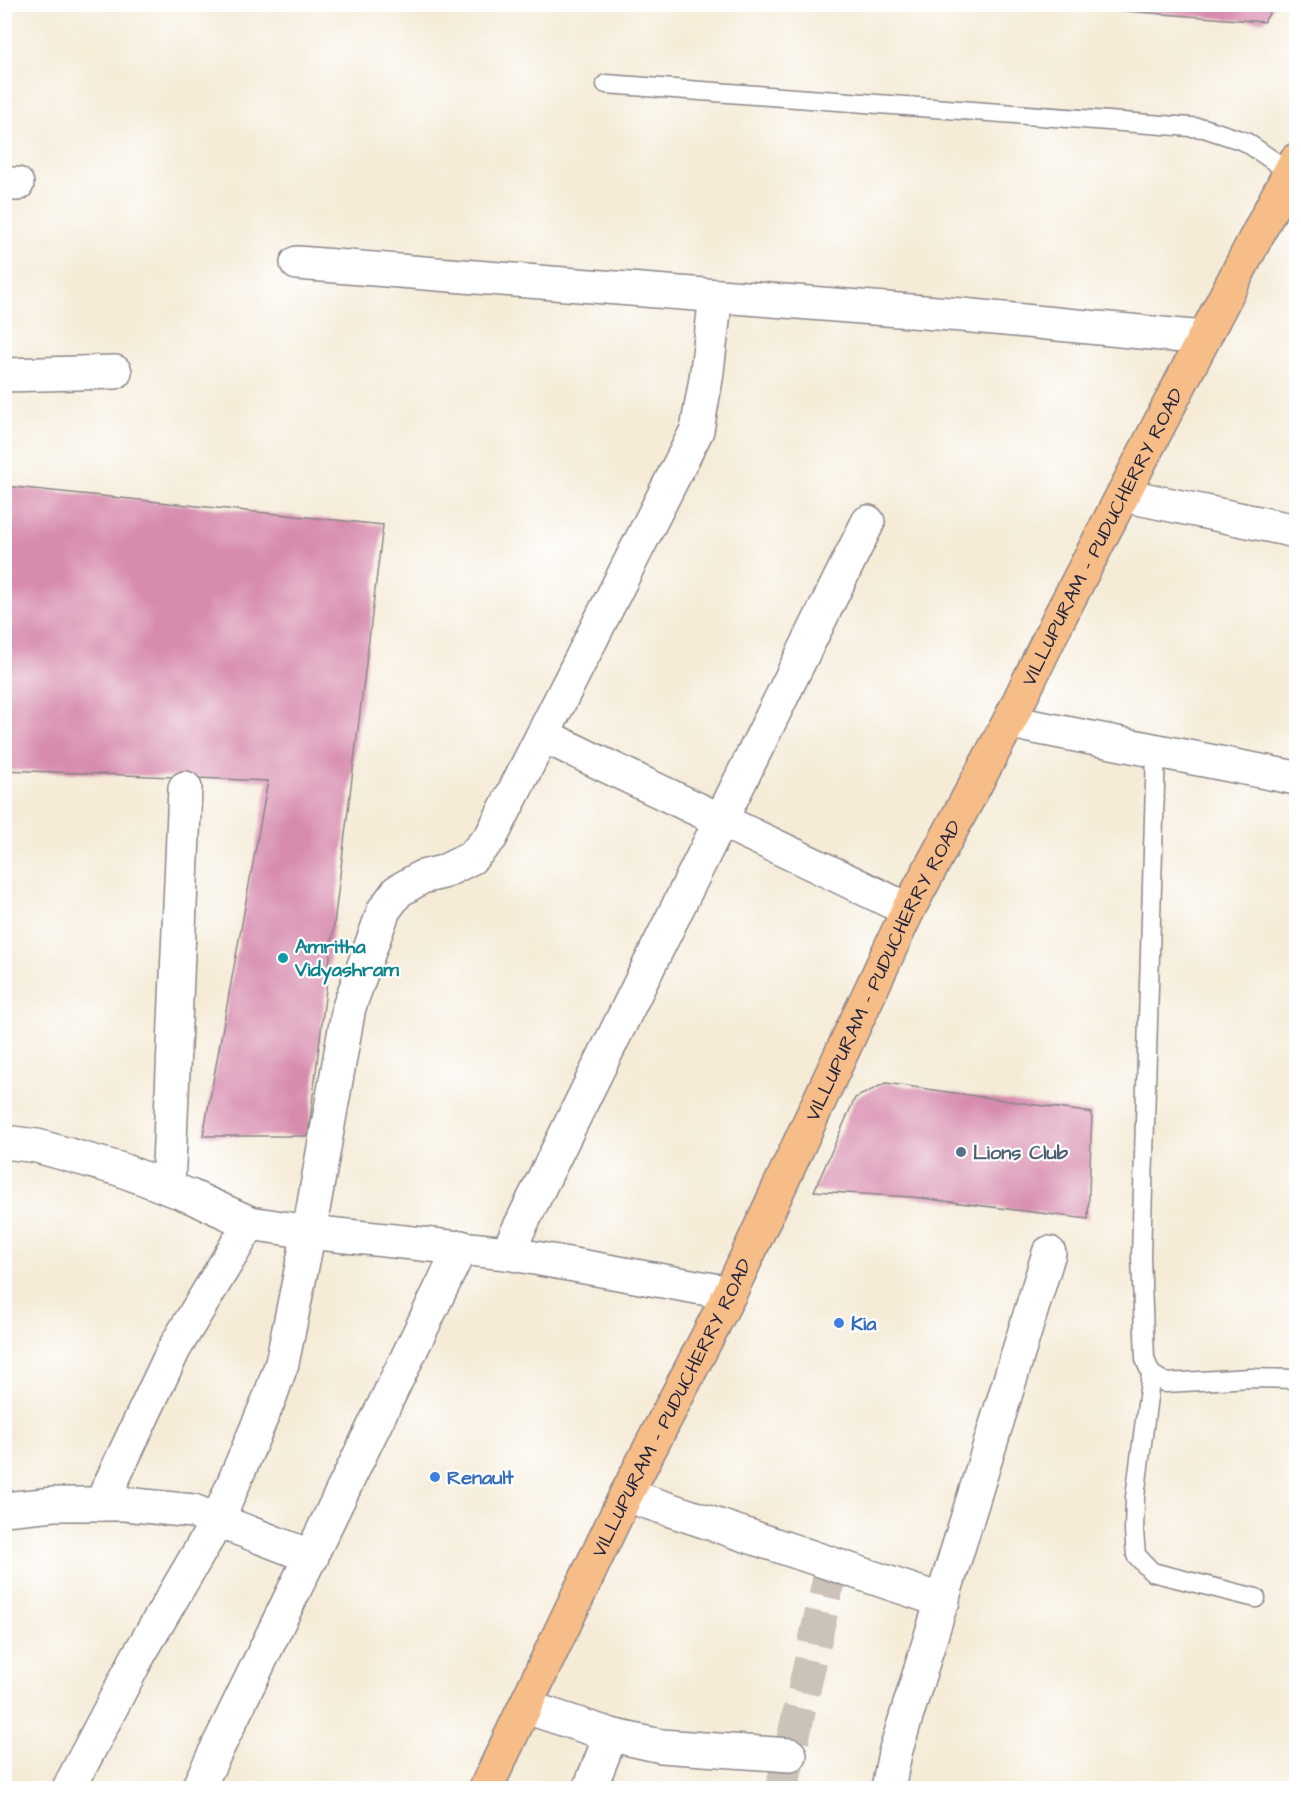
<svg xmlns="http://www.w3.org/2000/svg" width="1301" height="1793" font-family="'Architects Daughter',sans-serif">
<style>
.building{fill:#d78bae}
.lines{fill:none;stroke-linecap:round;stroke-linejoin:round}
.minor-tunnel{stroke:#cbc3b8;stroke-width:33;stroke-dasharray:33 16;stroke-linecap:butt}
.service-casing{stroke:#8c8689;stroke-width:21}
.minor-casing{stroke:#8c8689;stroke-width:36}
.trunk-casing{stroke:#8c8689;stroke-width:36}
.service{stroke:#fff;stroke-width:18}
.minor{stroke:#fff;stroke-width:33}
.trunk{stroke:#f7bd88;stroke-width:33}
.culture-dot{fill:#0f9aa8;stroke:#fff;stroke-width:2}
.service-dot{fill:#5c6f8a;stroke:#fff;stroke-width:2}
.shop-dot{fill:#3f7fe0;stroke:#fff;stroke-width:2}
.labels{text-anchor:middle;stroke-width:4.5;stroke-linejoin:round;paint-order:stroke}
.street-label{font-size:20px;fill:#22223b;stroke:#fff}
.culture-label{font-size:20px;font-weight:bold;fill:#0d838f;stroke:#fff;text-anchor:start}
.service-label{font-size:20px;font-weight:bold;fill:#4e5e75;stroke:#fff;text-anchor:start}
.shop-label{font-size:20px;font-weight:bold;fill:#366cbe;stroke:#fff;text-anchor:start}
</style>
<rect width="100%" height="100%" fill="#fff"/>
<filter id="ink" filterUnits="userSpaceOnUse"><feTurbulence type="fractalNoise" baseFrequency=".0167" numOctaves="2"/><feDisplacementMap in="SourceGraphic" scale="12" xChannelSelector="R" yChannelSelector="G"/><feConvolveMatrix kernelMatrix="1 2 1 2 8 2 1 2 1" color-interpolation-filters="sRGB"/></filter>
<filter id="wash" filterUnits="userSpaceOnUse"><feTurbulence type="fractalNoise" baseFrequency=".008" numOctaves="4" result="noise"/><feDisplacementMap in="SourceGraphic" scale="24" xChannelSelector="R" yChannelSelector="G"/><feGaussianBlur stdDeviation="1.35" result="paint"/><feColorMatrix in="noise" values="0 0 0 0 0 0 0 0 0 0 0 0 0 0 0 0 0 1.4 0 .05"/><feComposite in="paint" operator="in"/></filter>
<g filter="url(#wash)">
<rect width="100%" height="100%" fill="#f5ebd7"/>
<g id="blocks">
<g class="building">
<polygon points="1063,4 1275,4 1264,22 1063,6"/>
<polygon points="4,486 383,525 308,1136 203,1136 268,781 4,770"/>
<polygon points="886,1083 1092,1113 1088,1219 912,1197 814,1191 855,1098"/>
</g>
</g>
</g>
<g filter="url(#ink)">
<use href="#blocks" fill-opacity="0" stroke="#8c8689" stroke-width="1.5"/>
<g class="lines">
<polyline class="minor-tunnel" points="782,1788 832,1565"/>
<g class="service-casing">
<g id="service">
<polyline points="606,84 1204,128 1246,142 1291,173"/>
<polyline points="1156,751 1141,1256 1145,1359 1151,1374 1166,1383 1250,1378 1296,1379"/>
<polyline points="1151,1374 1135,1497 1134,1531 1136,1555 1152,1572 1256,1598"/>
</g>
</g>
<g class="minor-casing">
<g id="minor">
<polyline points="4,184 17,184"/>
<polyline points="297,263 962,315 1204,338"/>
<polyline points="4,375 115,372"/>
<polyline points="1123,495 1296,531"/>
<polyline points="1009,722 1296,778"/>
<path d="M543,735C664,795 787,850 908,910"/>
<polyline points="4,1142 37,1146 119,1169 190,1196 250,1223 309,1232 507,1253 730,1293"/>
<polyline points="168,1188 185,788"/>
<polyline points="507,1253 868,522"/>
<polyline points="626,1495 943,1601"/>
<polyline points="101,1504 174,1349 250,1223"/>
<polyline points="4,1509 54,1504 125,1504 193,1511 312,1557"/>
<polyline points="526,1707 611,1735 661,1746 790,1755"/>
<polyline points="69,1788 137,1658 218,1520 270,1397 282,1363 309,1232 349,1007 384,910 398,891 422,877 443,872 471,858 491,837 697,430 706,379 716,296"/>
<polyline points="198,1788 461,1247"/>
<polyline points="590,1788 611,1735"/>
<polyline points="888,1788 895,1753 1049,1253"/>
</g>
</g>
<g class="trunk-casing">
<g id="trunk">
<path id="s1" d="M486,1788L626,1495L730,1293L908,910L1009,722L1058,620L1296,160"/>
</g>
</g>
<use href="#service" class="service"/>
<use href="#minor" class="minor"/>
<use href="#trunk" class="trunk"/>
</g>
</g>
<circle class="culture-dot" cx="283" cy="958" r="6"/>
<circle class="service-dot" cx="961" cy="1152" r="6"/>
<g class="shop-dot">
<circle cx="839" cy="1323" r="6"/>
<circle cx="435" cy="1477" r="6"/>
</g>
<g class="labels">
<g class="street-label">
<text dy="7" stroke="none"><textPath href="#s1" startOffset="1395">VILLUPURAM - PUDUCHERRY ROAD</textPath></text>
<text dy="7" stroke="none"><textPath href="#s1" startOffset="909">VILLUPURAM - PUDUCHERRY ROAD</textPath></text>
<text dy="7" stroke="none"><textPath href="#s1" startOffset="423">VILLUPURAM - PUDUCHERRY ROAD</textPath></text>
</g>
<g class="culture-label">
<text x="295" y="953">Amritha<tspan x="295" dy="23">Vidyashram</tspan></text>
</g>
<g class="service-label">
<text x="973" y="1159">Lions Club</text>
</g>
<g class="shop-label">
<text x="851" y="1330">Kia</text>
<text x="447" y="1484">Renault</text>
</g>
</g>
<rect width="1301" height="1793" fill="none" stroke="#fff" stroke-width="24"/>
</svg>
